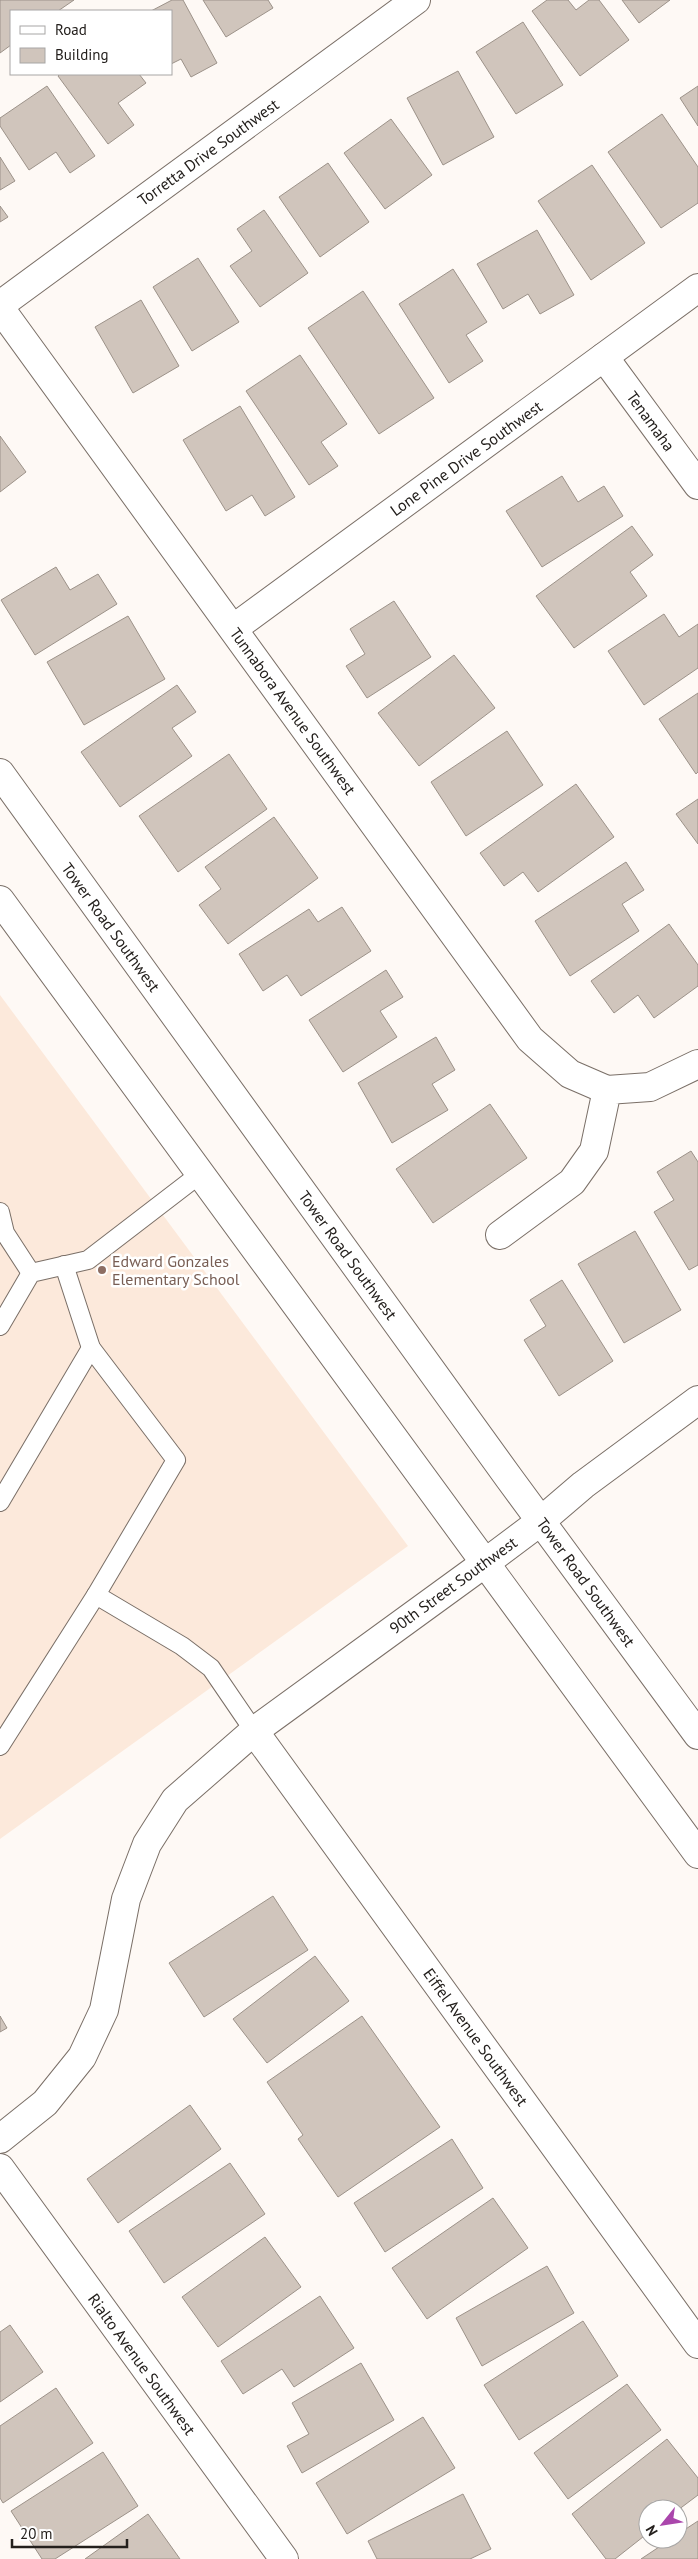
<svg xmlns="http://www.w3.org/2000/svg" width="698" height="2559" font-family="'PT Sans',sans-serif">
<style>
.built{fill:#fce9db}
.building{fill:#d0c5bc;stroke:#9c9289}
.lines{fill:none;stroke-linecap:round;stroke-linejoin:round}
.lane-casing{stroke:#7a6f67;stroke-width:20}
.street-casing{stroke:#7a6f67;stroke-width:30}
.secondary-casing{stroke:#7a6f67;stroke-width:30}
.lane{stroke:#fff;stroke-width:18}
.street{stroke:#fff;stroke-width:28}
.secondary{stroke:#fff;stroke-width:28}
.education-dot{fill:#8d6e63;stroke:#fff;stroke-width:2}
.labels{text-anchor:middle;stroke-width:5;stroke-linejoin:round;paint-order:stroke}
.street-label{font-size:16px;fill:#24201d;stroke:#fff}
.education-label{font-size:16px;fill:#785e54;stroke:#fff;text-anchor:start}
</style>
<rect width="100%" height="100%" fill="#fef9f5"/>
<polygon class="built" points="0,995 408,1546 0,1839"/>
<g class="building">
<polygon points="0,0 74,0 58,11 11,11 11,45 0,53"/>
<polygon points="172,0 183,0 217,63 191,77 181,59 171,64 171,11 151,11"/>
<polygon points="203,0 268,0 273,8 226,37"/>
<polygon points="547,0 568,0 576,10 589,0 599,0 629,40 580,76 532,11"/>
<polygon points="622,0 670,0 639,23"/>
<polygon points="523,22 563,85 516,114 476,52"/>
<polygon points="458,71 494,137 443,165 407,98"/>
<polygon points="60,74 139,74 146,83 118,103 134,125 108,144 58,76"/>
<polygon points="47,86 95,156 70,173 56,152 29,170 0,126 0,118"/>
<polygon points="698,86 698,126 680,98"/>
<polygon points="662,114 698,167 698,203 661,228 608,152"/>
<polygon points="391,119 432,175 385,209 344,153"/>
<polygon points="0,157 15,181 0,190"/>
<polygon points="328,163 369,222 320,257 279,197"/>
<polygon points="592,165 645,243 591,280 538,201"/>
<polygon points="0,206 8,217 0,222"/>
<polygon points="264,210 308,273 260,307 230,266 252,251 237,229"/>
<polygon points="537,230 574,295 540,314 528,294 503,309 477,264"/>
<polygon points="198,258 239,322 192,351 153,287"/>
<polygon points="453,269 487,322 466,335 483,361 449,383 399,304"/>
<polygon points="363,291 434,398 379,434 308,328"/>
<polygon points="141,300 179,366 133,393 95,327"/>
<polygon points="300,355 347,424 321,442 338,466 309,485 246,391"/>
<polygon points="240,406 295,497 265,516 252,495 226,511 183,440"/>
<polygon points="0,436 26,472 0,492"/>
<polygon points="562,476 578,502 604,486 623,516 542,567 506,511"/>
<polygon points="632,526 653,555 630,572 647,596 574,648 536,596"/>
<polygon points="56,567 70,590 98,574 117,604 35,655 1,600"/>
<polygon points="394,601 431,657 367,698 346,666 365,654 350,629"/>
<polygon points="664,614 679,637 698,624 698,668 644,705 608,651"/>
<polygon points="128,616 165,679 84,725 47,662"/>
<polygon points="454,655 495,708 419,766 378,713"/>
<polygon points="177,685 196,712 172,728 192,756 120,807 81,752"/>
<polygon points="698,693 698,772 696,774 659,719"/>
<polygon points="507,731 543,785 466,836 431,782"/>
<polygon points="229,754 267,809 178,872 139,816"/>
<polygon points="576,784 614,837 538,892 523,872 504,886 480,853"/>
<polygon points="698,799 698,844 676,814"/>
<polygon points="274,817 318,878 228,944 199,905 221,889 205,867"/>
<polygon points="626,862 644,890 622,904 639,931 570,976 535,921"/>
<polygon points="342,907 371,951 301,996 287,975 263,991 239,954 309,909 318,922"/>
<polygon points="669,924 698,965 698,986 654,1018 638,995 614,1013 591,981"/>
<polygon points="386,970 403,997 380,1011 397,1037 343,1072 309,1020"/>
<polygon points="436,1037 455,1070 432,1084 448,1110 392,1143 358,1083"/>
<polygon points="490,1104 527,1158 433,1223 396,1169"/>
<polygon points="691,1151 698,1162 698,1265 689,1270 654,1212 674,1200 657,1172"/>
<polygon points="635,1231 681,1310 624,1343 578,1264"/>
<polygon points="562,1280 613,1361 559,1396 524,1340 546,1326 530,1300"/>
<polygon points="273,1896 308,1950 204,2017 169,1963"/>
<polygon points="315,1956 349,2001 267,2063 233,2019"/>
<polygon points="0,2016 7,2028 0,2032"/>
<polygon points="362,2016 440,2127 338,2197 298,2139 303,2135 267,2082"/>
<polygon points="190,2105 221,2149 118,2223 87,2179"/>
<polygon points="452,2139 483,2188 385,2252 354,2203"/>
<polygon points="230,2163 265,2214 164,2283 129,2231"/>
<polygon points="493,2198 528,2248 427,2319 392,2268"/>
<polygon points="265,2237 301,2287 218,2347 182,2297"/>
<polygon points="547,2266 574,2313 482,2366 456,2318"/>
<polygon points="320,2296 354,2348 294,2387 282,2369 243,2394 221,2361"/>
<polygon points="583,2321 618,2376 519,2440 484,2385"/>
<polygon points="10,2325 43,2372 0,2402 0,2332"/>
<polygon points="361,2363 394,2420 302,2473 287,2446 309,2434 292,2403"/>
<polygon points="627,2384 661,2430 568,2499 534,2453"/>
<polygon points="56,2388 93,2443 3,2503 0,2498 0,2426"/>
<polygon points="423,2417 455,2468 347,2534 316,2483"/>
<polygon points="667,2439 698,2478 698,2495 678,2510 648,2509 648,2533 615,2559 606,2559 572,2514"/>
<polygon points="103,2452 138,2506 55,2559 42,2559 11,2511"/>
<polygon points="463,2494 491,2549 470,2559 377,2559 368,2541"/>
<polygon points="148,2514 180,2559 85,2559"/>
<polygon points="698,2521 698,2559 641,2559 671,2539 678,2539 678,2534"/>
</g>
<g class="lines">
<g class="lane-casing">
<g id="lane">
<polyline points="0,1212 5,1233 31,1273"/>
<polyline points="64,1265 91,1348 176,1460 96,1595"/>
<polyline points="0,1326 31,1273 88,1260 200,1174"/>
<polyline points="0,1502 91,1348"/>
<polyline points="0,1746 96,1595 182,1646 211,1668 254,1731"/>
</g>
</g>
<g class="street-casing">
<g id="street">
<polyline points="0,305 416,0"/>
<polyline points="0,308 530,1039 570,1074 607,1090"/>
<polyline points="604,357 698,485"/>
<polyline points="234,628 698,288"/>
<polyline points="500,1235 572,1182 594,1151 607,1090 650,1087 698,1064"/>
<polyline points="254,1731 698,2344"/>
<polyline points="0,2139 45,2103 82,2057 104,2010 126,1899 147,1844 175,1800 254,1731 485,1563"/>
<polyline points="0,2168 284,2559"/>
</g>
</g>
<g class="secondary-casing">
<g id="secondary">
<polyline points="0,773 509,1478 698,1735"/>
<polyline points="0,900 698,1854"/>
<polyline points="485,1563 541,1521 583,1485 698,1400"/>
</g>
</g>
<use href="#lane" class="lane"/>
<use href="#street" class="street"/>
<use href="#secondary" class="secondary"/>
</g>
<circle class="education-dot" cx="102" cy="1270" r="5"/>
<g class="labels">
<g class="street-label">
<text transform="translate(208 152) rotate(-36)" y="6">Torretta Drive Southwest</text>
<text transform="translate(651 421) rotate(54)" y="6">Tenamaha</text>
<text transform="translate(466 458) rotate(-36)" y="6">Lone Pine Drive Southwest</text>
<text transform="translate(293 711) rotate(54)" y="6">Tunnabora Avenue Southwest</text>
<text transform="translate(111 927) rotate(54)" y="6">Tower Road Southwest</text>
<text transform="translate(348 1255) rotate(54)" y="6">Tower Road Southwest</text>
<text transform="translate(586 1582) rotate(54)" y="6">Tower Road Southwest</text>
<text transform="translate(453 1585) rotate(-36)" y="6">90th Street Southwest</text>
<text transform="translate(476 2037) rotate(54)" y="6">Eiffel Avenue Southwest</text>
<text transform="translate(142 2364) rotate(54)" y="6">Rialto Avenue Southwest</text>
</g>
<g class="education-label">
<text x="112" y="1267">Edward Gonzales<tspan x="112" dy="18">Elementary School</tspan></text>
</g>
</g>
<rect x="10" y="10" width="162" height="65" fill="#ffffff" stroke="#a7a6a5"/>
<rect x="20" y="26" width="25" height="8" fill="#ffffff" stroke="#a7a6a5"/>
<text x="55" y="35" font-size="15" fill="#24201d">Road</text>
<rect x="20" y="48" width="25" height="15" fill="#d0c5bc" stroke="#a7a6a5"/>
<text x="55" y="60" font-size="15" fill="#24201d">Building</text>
<g transform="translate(663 2524) rotate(240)"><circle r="24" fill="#ffffff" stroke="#a7a6a5"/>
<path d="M0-4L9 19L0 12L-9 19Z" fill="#aa46ac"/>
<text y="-8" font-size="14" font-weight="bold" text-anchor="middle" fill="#24201d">N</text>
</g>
<path d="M12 2539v8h115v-8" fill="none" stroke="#24201d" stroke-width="2.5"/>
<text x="20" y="2539" font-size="15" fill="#24201d" stroke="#ffffff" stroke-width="4" paint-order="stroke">20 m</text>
</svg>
